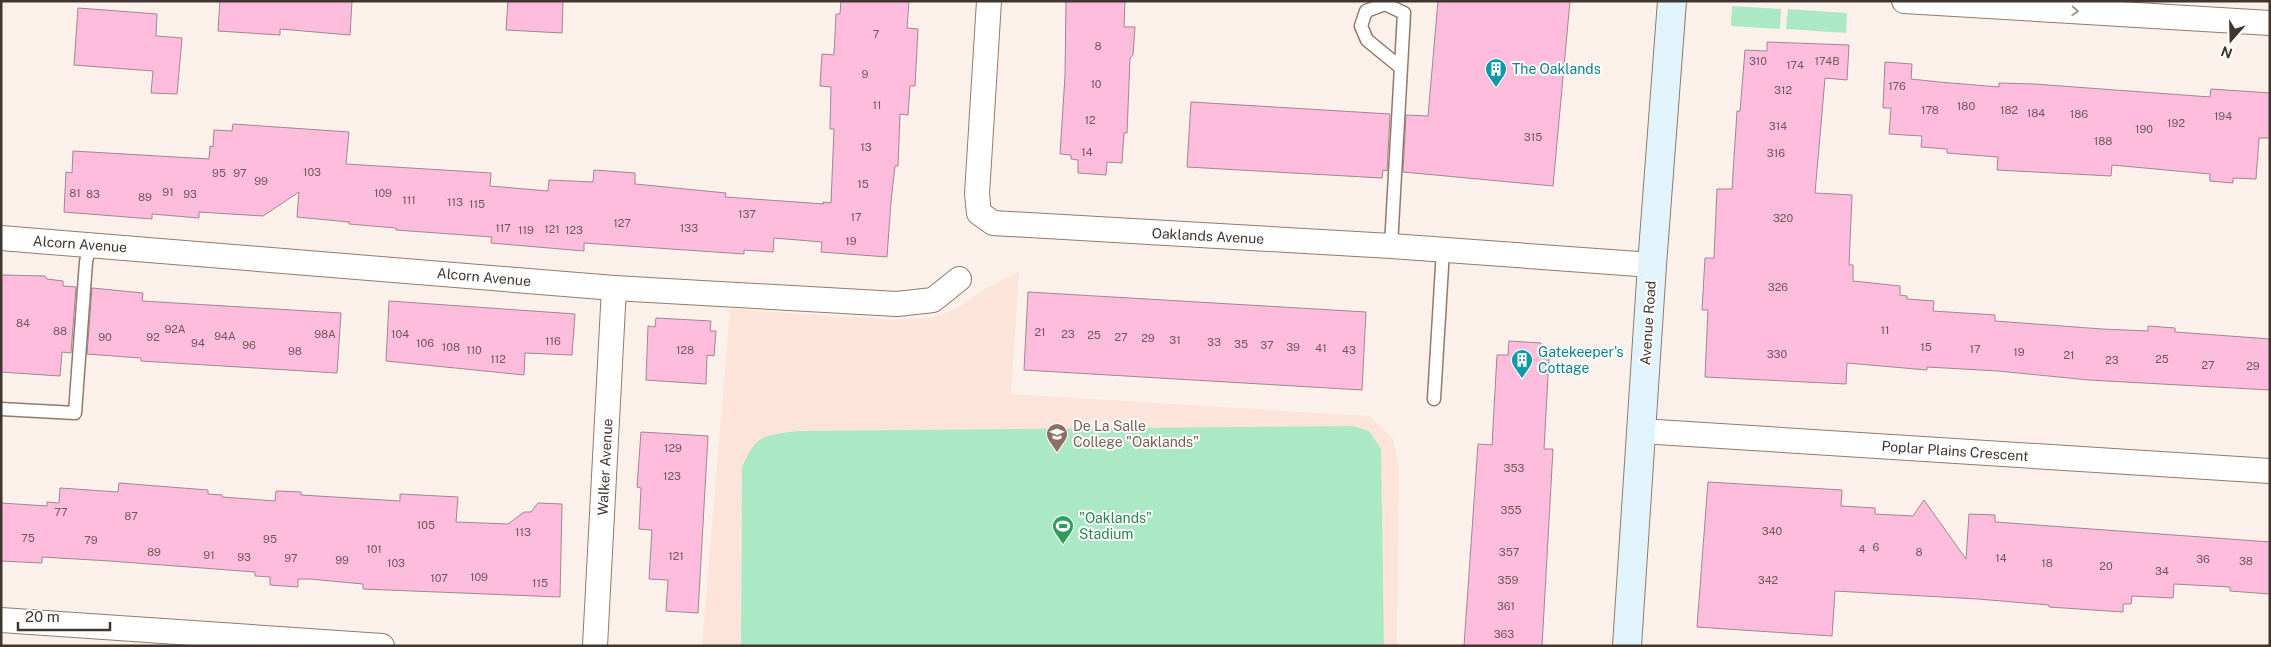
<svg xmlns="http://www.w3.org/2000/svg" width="2271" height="647" font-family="'Public Sans',sans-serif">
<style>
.education{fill:#fce4da}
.green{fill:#abe9c4}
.building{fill:#ffbddd;stroke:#a08592}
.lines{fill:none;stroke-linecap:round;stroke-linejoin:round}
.service-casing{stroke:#917a6b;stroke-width:15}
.minor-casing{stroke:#917a6b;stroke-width:26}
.secondary-casing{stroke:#917a6b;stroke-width:30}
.service{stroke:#fff;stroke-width:12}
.minor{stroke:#fff;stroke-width:24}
.secondary{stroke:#e1f4fc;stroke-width:28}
.oneway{stroke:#a09a97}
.labels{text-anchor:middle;stroke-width:4;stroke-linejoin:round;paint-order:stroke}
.number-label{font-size:11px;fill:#70585a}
.culture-label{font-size:14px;fill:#0d838f;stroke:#fff;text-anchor:start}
.street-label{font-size:14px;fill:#40362f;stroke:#fff}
.education-label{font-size:14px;fill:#785e54;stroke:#fff;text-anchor:start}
.leisure-label{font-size:14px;fill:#27864d;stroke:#fff;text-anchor:start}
</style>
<rect width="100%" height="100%" fill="#fcf1ea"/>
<polygon class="education" points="1019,271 1011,394 1369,416 1393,438 1399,467 1397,646 702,646 730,309 894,320 931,318 958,308 988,287"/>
<g class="green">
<polygon points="1732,6 1781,9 1780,29 1731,26"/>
<polygon points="1788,9 1847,13 1846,33 1786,29"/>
<path d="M1353,426L1369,431L1381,449L1384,646H741L742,467C757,433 763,436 798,431Z"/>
</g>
<g class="building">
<polygon points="220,1 352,1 350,35 280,29 280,35 218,31"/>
<polygon points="508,1 563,1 562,33 506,30"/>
<polygon points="841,1 909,1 907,28 918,29 915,86 910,86 908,115 900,114 898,166 895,166 891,201 887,257 821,252 822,242 774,238 773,252 744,250 744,254 584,243 584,251 491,243 492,237 396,230 396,228 349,224 349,222 297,217 299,192 263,216 199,212 199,218 152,214 152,219 64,212 66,172 72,173 73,151 209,159 210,146 213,147 214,130 232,131 233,124 349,132 346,164 491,173 490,186 548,191 549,180 593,182 594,170 635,173 635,184 726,193 725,197 824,204 823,202 831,203 834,129 830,129 831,87 820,86 822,54 834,55 836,14 840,14"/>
<polygon points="1066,1 1125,1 1124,27 1135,27 1133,55 1130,58 1127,133 1124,133 1122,163 1107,162 1106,175 1078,173 1078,160 1071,159 1071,155 1060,154 1065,76"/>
<polygon points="1438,1 1570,1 1553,186 1403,172 1406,115 1428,116"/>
<polygon points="78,8 157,14 156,36 182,38 177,94 151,93 153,71 74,65"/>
<polygon points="1767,42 1849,45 1847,80 1825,78 1815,193 1852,195 1849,265 1853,265 1853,281 1900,286 1900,295 1907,296 1907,299 1934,301 1933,311 1995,315 1995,321 2102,329 2148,331 2148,326 2175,328 2175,332 2270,339 2270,390 2089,380 1998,371 1927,367 1927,370 1847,363 1846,384 1705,377 1708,310 1702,310 1705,258 1714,258 1717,189 1732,189 1737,111 1740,111 1745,50 1767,51"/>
<polygon points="1885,62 1912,64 1911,79 1939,82 1999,87 1999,83 2034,84 2210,97 2211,89 2270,93 2270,138 2259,138 2256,179 2233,178 2233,183 2210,181 2210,174 2112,165 2111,176 1997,170 1998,157 1947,153 1947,149 1921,147 1922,136 1889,134 1891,108 1883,108"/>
<polygon points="1191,102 1390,114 1387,171 1383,170 1382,178 1187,167"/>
<polygon points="1,275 45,276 47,279 63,281 63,286 76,287 71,353 62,352 60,376 1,372"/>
<polygon points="92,288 143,293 142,301 341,313 337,373 141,361 141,358 87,354"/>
<polygon points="1028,292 1366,312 1362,390 1024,370"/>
<polygon points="389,301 575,314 572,355 525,353 524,375 386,361"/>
<polygon points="656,318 711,321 710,331 716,331 714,356 707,355 706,384 646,380 648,326 655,327"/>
<polygon points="1509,341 1541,343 1540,358 1549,358 1544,449 1553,449 1542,646 1464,646 1478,444 1492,445 1497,355 1508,355"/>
<polygon points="641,432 708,436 698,613 666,611 668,580 649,579 652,530 639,529 641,488 637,487"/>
<polygon points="1708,482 1842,490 1841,506 1875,508 1875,514 1913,516 1924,500 1966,559 1969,514 1995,515 1995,522 2270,542 2270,594 2230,591 2230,587 2174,584 2173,598 2132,596 2131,604 2123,604 2123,612 2049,607 2049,605 1978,599 1835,591 1832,636 1697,627"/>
<polygon points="119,483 208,490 208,494 222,495 222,497 275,501 276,491 301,492 301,495 400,501 400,494 458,497 456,522 508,524 524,512 531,512 538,503 562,504 560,597 363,589 363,584 310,579 298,579 298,587 270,585 270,577 255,576 255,572 110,561 42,557 42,563 1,561 1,503 47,506 47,502 59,503 60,488 118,492"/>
</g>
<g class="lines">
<g class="service-casing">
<g id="service">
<polyline points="1391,246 1404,13 1385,4 1366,11 1361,26 1367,40 1400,67"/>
<polyline points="1434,399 1443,250"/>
<polyline points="1,409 75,413 86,262 90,244"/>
</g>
</g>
<g class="minor-casing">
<g id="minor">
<polyline points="989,1 977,194 979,213 993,223 1391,246 1652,265"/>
<polyline points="1904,1 2270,23"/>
<polyline points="1,238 614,288 897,304 933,300 959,279"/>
<polyline points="1641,431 2270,471"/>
<polyline points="1,620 382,646"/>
<polyline points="595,646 614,288"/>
</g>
</g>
<g class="secondary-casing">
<polyline id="secondary" points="1627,646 1652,265 1672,1"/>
</g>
<use href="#service" class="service"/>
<use href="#minor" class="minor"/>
<use href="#secondary" class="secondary"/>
</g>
<defs><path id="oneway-chevron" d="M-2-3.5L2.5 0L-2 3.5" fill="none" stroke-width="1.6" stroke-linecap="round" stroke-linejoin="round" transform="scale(1.25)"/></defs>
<use class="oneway" href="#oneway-chevron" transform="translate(2075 11) rotate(3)"/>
<defs>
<g id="building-pin" transform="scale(1.125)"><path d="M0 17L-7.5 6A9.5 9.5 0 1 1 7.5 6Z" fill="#0f9aa8" stroke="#fff"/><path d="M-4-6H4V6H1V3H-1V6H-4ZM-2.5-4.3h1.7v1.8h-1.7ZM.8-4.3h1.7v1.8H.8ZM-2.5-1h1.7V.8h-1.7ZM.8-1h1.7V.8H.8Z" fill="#fff"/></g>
<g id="school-pin" transform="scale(1.125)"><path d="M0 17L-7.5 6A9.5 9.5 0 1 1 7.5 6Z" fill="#8d6e63" stroke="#fff"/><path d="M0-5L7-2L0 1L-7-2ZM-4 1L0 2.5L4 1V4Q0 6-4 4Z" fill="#fff"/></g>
<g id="stadium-pin" transform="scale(1.125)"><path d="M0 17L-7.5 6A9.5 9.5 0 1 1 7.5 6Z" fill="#2e9e5b" stroke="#fff"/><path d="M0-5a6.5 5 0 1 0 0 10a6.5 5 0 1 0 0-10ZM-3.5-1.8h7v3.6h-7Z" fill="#fff"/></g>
</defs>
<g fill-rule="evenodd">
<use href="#building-pin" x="1496" y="69"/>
<use href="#building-pin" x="1522" y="360"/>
<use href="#school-pin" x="1057" y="434"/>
<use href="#stadium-pin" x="1063" y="526"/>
</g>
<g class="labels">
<g class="number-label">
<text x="876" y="38">7</text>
<text x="1098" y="50">8</text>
<text x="1758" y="65">310</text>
<text x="1827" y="65">174B</text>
<text x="1795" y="69">174</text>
<text x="865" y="78">9</text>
<text x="1096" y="88">10</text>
<text x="1897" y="90">176</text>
<text x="1783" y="94">312</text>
<text x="877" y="109">11</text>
<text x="1966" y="110">180</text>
<text x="1930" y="114">178</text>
<text x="2009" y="114">182</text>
<text x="2036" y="117">184</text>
<text x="2079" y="118">186</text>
<text x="2223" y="120">194</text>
<text x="1090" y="124">12</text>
<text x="2176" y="127">192</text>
<text x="1778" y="130">314</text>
<text x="2144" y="133">190</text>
<text x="1533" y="141">315</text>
<text x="2103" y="145">188</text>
<text x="866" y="151">13</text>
<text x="1087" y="156">14</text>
<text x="1776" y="157">316</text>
<text x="312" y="176">103</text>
<text x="219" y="177">95</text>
<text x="240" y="177">97</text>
<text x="261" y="185">99</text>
<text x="863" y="188">15</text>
<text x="168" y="196">91</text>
<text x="75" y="197">81</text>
<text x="383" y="197">109</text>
<text x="93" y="198">83</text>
<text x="190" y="198">93</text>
<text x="145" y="201">89</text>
<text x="409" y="204">111</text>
<text x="455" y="206">113</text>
<text x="477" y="208">115</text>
<text x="747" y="218">137</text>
<text x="856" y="221">17</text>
<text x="1783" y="222">320</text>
<text x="622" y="227">127</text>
<text x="503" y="232">117</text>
<text x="689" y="232">133</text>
<text x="552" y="233">121</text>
<text x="526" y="234">119</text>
<text x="574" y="234">123</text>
<text x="851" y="245">19</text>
<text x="1778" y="291">326</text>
<text x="23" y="327">84</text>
<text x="175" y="333">92A</text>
<text x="1885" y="334">11</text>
<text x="60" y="335">88</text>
<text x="1040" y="336">21</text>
<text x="325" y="338">98A</text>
<text x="400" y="338">104</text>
<text x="1068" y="338">23</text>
<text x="1094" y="339">25</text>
<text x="225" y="340">94A</text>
<text x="105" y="341">90</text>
<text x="153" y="341">92</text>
<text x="1121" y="341">27</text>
<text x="1148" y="342">29</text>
<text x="1175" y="344">31</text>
<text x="553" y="345">116</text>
<text x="1214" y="346">33</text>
<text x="198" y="347">94</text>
<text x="425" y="347">106</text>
<text x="1241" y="348">35</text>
<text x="249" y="349">96</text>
<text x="1267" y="349">37</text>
<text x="451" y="351">108</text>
<text x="1293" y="351">39</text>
<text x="1926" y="351">15</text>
<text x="1321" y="352">41</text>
<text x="1975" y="353">17</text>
<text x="474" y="354">110</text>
<text x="685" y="354">128</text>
<text x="1349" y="354">43</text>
<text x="295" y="355">98</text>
<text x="2019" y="356">19</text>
<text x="1777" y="358">330</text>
<text x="2069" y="359">21</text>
<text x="498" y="363">112</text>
<text x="2162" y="363">25</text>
<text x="2112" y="364">23</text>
<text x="2208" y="369">27</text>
<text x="2253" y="370">29</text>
<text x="673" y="452">129</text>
<text x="1514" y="472">353</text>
<text x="672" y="480">123</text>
<text x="1511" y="514">355</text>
<text x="61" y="516">77</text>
<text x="131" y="520">87</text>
<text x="426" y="529">105</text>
<text x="1772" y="535">340</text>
<text x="523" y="536">113</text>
<text x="28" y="542">75</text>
<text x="270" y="543">95</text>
<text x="91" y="544">79</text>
<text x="1876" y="551">6</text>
<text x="374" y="553">101</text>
<text x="1862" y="553">4</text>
<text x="154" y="556">89</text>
<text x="1509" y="556">357</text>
<text x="1919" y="556">8</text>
<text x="209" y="559">91</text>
<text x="676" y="560">121</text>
<text x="244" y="561">93</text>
<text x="291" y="562">97</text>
<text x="2001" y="562">14</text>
<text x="2203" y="563">36</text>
<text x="342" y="564">99</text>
<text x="2246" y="565">38</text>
<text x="396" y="567">103</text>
<text x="2047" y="567">18</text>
<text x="2106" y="570">20</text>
<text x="2162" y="575">34</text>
<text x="479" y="581">109</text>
<text x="439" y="582">107</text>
<text x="1508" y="584">359</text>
<text x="1768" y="584">342</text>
<text x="540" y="587">115</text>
<text x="1506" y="610">361</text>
<text x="1504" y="638">363</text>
</g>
<g class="culture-label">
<text x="1512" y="74">The Oaklands</text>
<text x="1538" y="357">Gatekeeper's<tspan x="1538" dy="16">Cottage</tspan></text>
</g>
<g class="street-label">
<text transform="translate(1208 236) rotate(3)" y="5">Oaklands Avenue</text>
<text transform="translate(80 244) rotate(4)" y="5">Alcorn Avenue</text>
<text transform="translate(484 277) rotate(5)" y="5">Alcorn Avenue</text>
<text transform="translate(1648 323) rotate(-86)" y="5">Avenue Road</text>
<text transform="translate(1955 451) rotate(4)" y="5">Poplar Plains Crescent</text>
<text transform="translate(605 467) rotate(-87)" y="5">Walker Avenue</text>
</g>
<g class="education-label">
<text x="1073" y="431">De La Salle<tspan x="1073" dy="16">College "Oaklands"</tspan></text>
</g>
<g class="leisure-label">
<text x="1079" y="523">"Oaklands"<tspan x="1079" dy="16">Stadium</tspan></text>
</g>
</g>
<rect width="2271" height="647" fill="none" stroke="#40362f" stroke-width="5"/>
<g transform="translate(2231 40) rotate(200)" stroke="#ffffff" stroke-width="4" paint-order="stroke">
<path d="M0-4L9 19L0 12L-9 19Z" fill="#40362f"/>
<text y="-8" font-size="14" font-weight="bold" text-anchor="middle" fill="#40362f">N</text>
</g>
<path d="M18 622v8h92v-8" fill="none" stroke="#40362f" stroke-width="2.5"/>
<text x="25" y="622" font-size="15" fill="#40362f" stroke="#ffffff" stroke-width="4" paint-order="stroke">20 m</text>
</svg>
